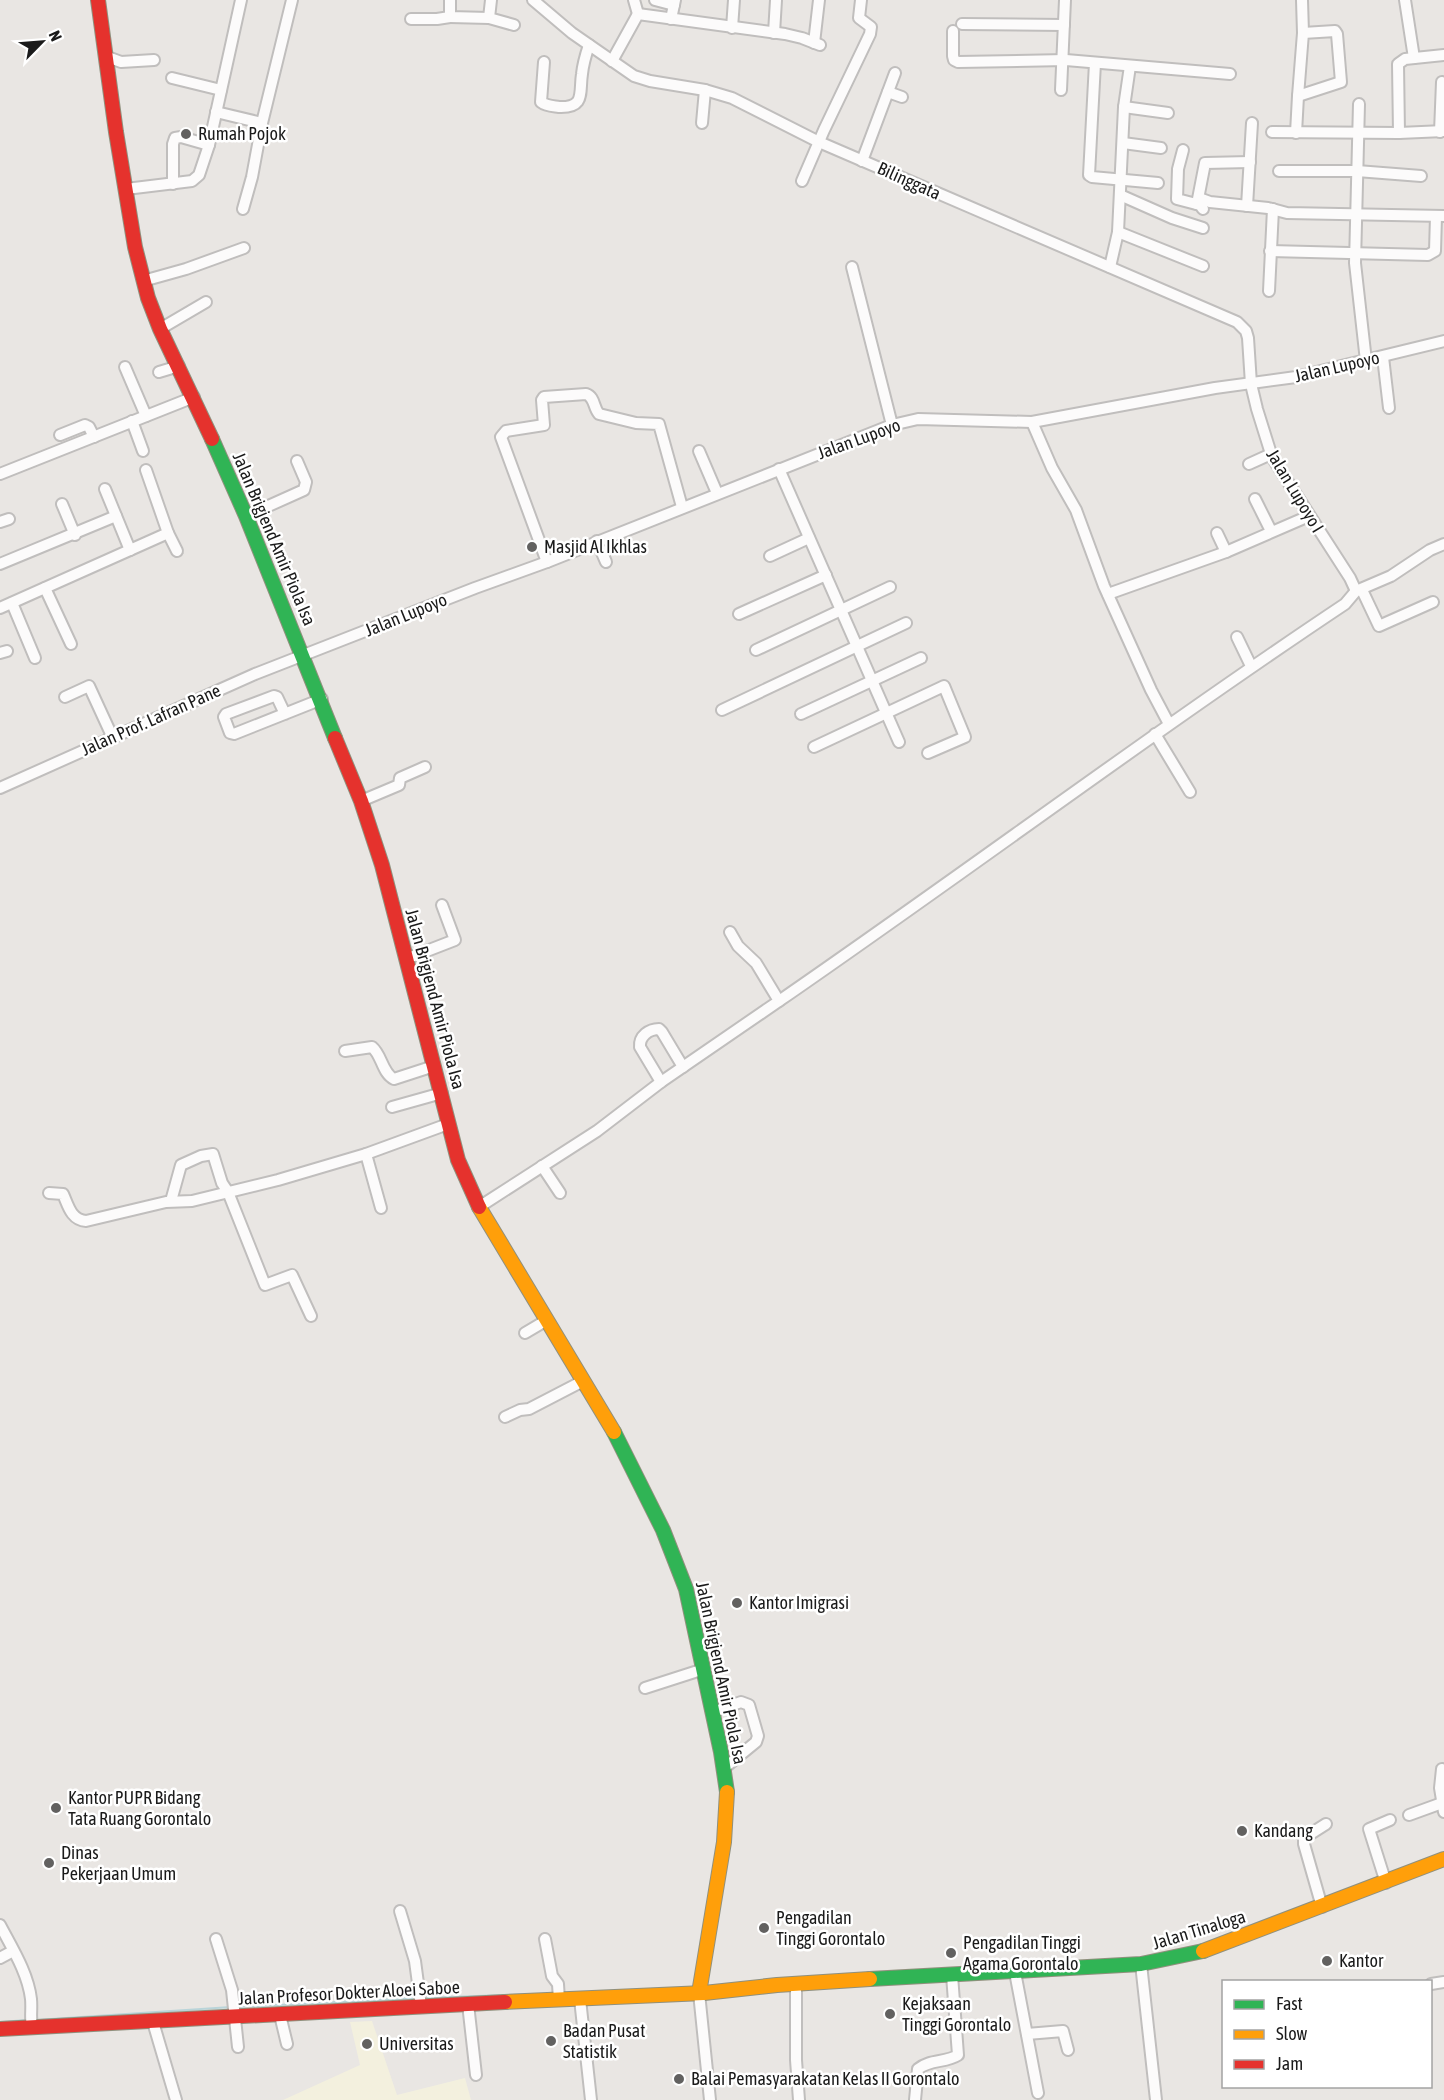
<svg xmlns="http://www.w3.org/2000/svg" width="1444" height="2100" font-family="'Asap Condensed',sans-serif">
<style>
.education{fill:#f3f0de}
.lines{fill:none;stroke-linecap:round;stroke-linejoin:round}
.stream{stroke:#b9d4d9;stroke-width:2}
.street-casing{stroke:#c0bebd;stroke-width:14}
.fast-casing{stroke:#90907d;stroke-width:16}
.slow-casing{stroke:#90907d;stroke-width:16}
.jam-casing{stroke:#90907d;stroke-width:16}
.street{stroke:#fcfbfb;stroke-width:10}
.fast{stroke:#30b455;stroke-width:14}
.slow{stroke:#ff9f0a;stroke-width:14}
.jam{stroke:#e5322d;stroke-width:14}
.poi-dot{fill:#626160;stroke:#fff;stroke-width:2}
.labels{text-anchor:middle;stroke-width:5;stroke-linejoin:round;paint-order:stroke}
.poi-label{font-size:18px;fill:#1a1a1a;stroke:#fff;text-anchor:start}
.street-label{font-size:18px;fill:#1a1a1a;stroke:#fff}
</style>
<rect width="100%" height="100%" fill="#e9e6e3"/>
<polygon class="education" points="372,2021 397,2095 465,2078 471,2100 283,2100 360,2065 350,2022"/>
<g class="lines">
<g class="stream">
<polyline points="422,1998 534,1994"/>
<polyline points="237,2007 417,1998"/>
<polyline points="36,2020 231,2007"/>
<polyline points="0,2022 27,2020"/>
</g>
<g class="street-casing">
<g id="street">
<polyline points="450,0 450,17 489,18"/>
<polyline points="491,0 489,18 514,25"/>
<polyline points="533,0 572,33 634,76 650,81 705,90 732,98 819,142 1237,322 1246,331 1248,338 1251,384 1257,409 1272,457 1350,578 1356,591"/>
<polyline points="634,0 638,14"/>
<polyline points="655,0 674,5"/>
<polyline points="1302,0 1303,33"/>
<polyline points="1405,0 1414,58"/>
<polyline points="411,19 437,19 450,17"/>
<polyline points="671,19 675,0"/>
<polyline points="962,24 1064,25"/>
<polyline points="732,28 734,0"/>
<polyline points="953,31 953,56 954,60 958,62 1066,60 1230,74"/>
<polygon points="1335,31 1337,34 1341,82 1298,96 1303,33"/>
<polyline points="774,33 776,0"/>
<polyline points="814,43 819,0"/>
<polyline points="105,56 121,62 154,60"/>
<polyline points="612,61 638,14 785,34 802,38 820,45"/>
<path d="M544,62L541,102C546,106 552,106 559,107C586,108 579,92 582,74C583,64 586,54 589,45"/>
<polyline points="1095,63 1089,175 1092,177 1158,183"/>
<polyline points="172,78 221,90"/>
<polyline points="1061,90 1065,0"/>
<polyline points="888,92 902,97"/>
<polyline points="1359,104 1355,263 1366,361"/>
<polyline points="1124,107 1168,113"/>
<polyline points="216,112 262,123"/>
<polyline points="702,123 705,90"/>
<polyline points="1272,132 1399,133 1398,64 1405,59 1444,55"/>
<polyline points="1440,132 1442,82"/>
<polyline points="1296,133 1298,96"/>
<polyline points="1399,133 1444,131"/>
<polyline points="1123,143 1161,148"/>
<polyline points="1183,150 1178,169 1177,199 1200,205 1203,209"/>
<polyline points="862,161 895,73"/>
<polyline points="1279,171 1357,171 1421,176"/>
<polyline points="802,181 824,130 870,34 871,27 859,18 861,0"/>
<polyline points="173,184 173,144 175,138 181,137 209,145"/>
<polyline points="126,189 192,181 199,175 209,145 241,0"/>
<polyline points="1120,195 1172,218 1203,228"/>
<polyline points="1199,198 1210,202 1268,208 1287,213 1444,216"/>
<polyline points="1197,204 1205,163 1250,162"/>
<polyline points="1247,206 1252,123"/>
<polyline points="243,209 252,177 262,123 292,0"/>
<polyline points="1118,232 1203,266"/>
<polyline points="1270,251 1428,255 1435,251 1436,216"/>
<polyline points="852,267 892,425"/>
<polyline points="1110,267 1118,232 1124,107 1130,66"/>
<polyline points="143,281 186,269 244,248"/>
<polyline points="1269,291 1273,209"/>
<polyline points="160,329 206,302"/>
<polyline points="1383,357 1389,408"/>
<polyline points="125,367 146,416"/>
<polyline points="159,372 179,366"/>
<polyline points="132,421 143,451"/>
<polyline points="1032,422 1052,468 1076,510 1104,586 1151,690 1169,724"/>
<polyline points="60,435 85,425 89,427 94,437"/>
<polyline points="699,451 717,493"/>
<polyline points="1249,464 1271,454"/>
<polyline points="779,469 899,742"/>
<polyline points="0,474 194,397"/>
<polyline points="105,489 130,550"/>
<polyline points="1255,499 1271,531"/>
<polyline points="62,504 75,535"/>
<polyline points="246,516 304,490 306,482 297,461"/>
<polyline points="0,522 9,519"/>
<polyline points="168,533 177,551"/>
<polyline points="1217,533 1226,552"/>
<polyline points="597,541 606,562"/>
<polyline points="770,556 809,538"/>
<path d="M547,562L501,437L506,431L544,425L542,400L544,397L586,394C595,397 593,407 599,414L636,423L659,424L682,507"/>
<polyline points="0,564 116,516"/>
<polyline points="45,588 71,644"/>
<polyline points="1362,590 1379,626 1433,602"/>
<polyline points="1108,594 1226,552 1309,516"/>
<polyline points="12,603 35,658"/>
<polyline points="0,608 168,533 146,470"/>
<polyline points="739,614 826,575"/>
<polyline points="1237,637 1251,666"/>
<polyline points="756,650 890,587"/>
<polyline points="0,653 7,651"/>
<polyline points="65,697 89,686 112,736"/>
<polyline points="722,710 906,623"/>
<polyline points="285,714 277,697 274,696 226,714 224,717 230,733 234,734 322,699"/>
<polyline points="801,714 921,658"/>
<polyline points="1155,734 1190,792"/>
<polyline points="814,747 944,686 965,737 928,753"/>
<polyline points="0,788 255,674 475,588 547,562 892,425 918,419 1032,422 1215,388 1296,377 1444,341"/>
<polyline points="361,801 399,785 400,778 425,767"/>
<polyline points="406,959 455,940 442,905"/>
<path d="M779,1001C969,870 1153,732 1345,604L1356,591L1391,576L1430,550L1444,544"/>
<path d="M345,1051L372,1047C382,1055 382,1073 394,1079L434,1066"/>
<path d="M661,1082L640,1047C639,1036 649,1029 659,1029L662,1032L683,1067"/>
<polyline points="392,1107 442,1093"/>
<polyline points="366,1154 381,1208"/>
<polyline points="542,1166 560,1193"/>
<path d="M49,1193L63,1194C68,1205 71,1220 86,1221L166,1202L192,1201L278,1180L366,1154L448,1124"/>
<polyline points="171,1201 181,1165 201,1156 213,1154 222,1183 228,1192 265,1285 292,1275 311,1316"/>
<polyline points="479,1207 597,1131 661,1082 779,1001 756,963 738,946 730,932"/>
<polyline points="525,1333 547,1320"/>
<polyline points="505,1417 520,1410 529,1409 583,1381"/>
<polyline points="645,1688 704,1669"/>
<polyline points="713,1712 741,1702 749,1705 758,1736 756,1742 723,1769"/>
<polyline points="1442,1769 1440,1788 1444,1812"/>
<polyline points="1409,1815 1442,1803"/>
<polyline points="1386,1883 1369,1829 1390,1820"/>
<polyline points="1322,1907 1304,1844 1304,1838 1326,1824"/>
<polyline points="400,1911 415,1961 421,2006"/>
<path d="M0,1925C12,1948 28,1973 31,1999C32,2009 30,2018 32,2027"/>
<polyline points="216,1939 232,1990 238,2047"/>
<polyline points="545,1939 552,1976 558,1984 559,2000"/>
<polyline points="0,1958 13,1951"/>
<polyline points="1141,1964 1156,2100"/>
<polyline points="1015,1972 1038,2093"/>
<polyline points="796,1984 796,2060 799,2100"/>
<polyline points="1431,1984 1444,1982"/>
<polyline points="699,1993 710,2100"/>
<polyline points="580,1999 591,2100"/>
<polyline points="468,2004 476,2075"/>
<polyline points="280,2015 287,2044"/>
<polyline points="153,2022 176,2100"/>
<polyline points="1027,2034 1063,2031 1068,2050"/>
<path d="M915,2100L918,2069C930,2059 946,2063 958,2055L952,1975"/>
</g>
</g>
<g class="fast-casing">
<g id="fast">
<polyline points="212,439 246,516 335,738"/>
<polyline points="614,1432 663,1530 686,1589 721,1752 727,1792"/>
<polyline points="870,1979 1141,1964 1203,1951"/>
</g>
</g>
<g class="slow-casing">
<g id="slow">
<polyline points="479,1207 614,1432"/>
<polyline points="1203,1951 1444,1859"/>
<polyline points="699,1993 724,1842 727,1792"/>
<polyline points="505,2002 704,1993 777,1985 870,1979"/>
</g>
</g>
<g class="jam-casing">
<g id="jam">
<polyline points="98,0 116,132 135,247 148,298 160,329 212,439"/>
<polyline points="335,738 361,801 382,865 458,1160 479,1207"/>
<polyline points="0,2029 505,2002"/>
</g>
</g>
<use href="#street" class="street"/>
<use href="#fast" class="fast"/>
<use href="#slow" class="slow"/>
<use href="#jam" class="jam"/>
</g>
<g class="poi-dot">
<circle cx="186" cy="134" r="6"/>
<circle cx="532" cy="547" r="6"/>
<circle cx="737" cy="1603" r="6"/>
<circle cx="56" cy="1808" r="6"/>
<circle cx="1242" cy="1831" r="6"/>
<circle cx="49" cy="1863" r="6"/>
<circle cx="764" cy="1928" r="6"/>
<circle cx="951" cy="1953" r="6"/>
<circle cx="1327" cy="1961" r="6"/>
<circle cx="890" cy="2014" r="6"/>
<circle cx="551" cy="2041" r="6"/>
<circle cx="367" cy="2044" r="6"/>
<circle cx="679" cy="2079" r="6"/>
</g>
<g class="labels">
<g class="poi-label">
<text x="198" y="140">Rumah Pojok</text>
<text x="544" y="553">Masjid Al Ikhlas</text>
<text x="749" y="1609">Kantor Imigrasi</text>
<text x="68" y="1804">Kantor PUPR Bidang<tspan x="68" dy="21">Tata Ruang Gorontalo</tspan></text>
<text x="1254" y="1837">Kandang</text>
<text x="61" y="1859">Dinas<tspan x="61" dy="21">Pekerjaan Umum</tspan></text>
<text x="776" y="1924">Pengadilan<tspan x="776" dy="21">Tinggi Gorontalo</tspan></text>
<text x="963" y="1949">Pengadilan Tinggi<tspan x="963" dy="21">Agama Gorontalo</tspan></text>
<text x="1339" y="1967">Kantor</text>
<text x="902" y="2010">Kejaksaan<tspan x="902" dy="21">Tinggi Gorontalo</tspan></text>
<text x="563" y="2037">Badan Pusat<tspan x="563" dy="21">Statistik</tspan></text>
<text x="379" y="2050">Universitas</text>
<text x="691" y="2085">Balai Pemasyarakatan Kelas II Gorontalo</text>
</g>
<g class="street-label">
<text transform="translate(909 181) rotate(24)" y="6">Bilinggata</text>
<text transform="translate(1337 367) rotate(-13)" y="6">Jalan Lupoyo</text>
<text transform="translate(859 439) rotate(-20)" y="6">Jalan Lupoyo</text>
<text transform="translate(1295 491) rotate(59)" y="6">Jalan Lupoyo I</text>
<text transform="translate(274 539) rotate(67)" y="6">Jalan Brigjend Amir Piola Isa</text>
<text transform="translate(406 615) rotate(-22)" y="6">Jalan Lupoyo</text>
<text transform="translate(151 720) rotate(-24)" y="6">Jalan Prof. Lafran Pane</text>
<text transform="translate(435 999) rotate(75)" y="6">Jalan Brigjend Amir Piola Isa</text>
<text transform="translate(721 1673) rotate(78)" y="6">Jalan Brigjend Amir Piola Isa</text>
<text transform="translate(1199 1930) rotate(-17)" y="6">Jalan Tinaloga</text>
<text transform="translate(349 1993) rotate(-3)" y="6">Jalan Profesor Dokter Aloei Saboe</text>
</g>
</g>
<rect x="1222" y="1980" width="210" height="108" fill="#ffffff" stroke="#a3a3a3" stroke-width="1.5"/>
<rect x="1234" y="2000" width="30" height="9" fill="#30b455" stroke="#a3a3a3" stroke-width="1.5"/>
<text x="1276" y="2010" font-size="18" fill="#1a1a1a">Fast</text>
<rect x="1234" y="2030" width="30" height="9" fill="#ff9f0a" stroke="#a3a3a3" stroke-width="1.5"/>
<text x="1276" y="2040" font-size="18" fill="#1a1a1a">Slow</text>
<rect x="1234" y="2060" width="30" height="9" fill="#e5322d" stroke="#a3a3a3" stroke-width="1.5"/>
<text x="1276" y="2070" font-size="18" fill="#1a1a1a">Jam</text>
<g transform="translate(42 42) rotate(65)" stroke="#ffffff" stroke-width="4.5" paint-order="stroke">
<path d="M0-4.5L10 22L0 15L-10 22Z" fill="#1a1a1a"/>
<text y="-9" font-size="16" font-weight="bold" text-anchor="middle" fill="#1a1a1a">N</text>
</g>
</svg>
